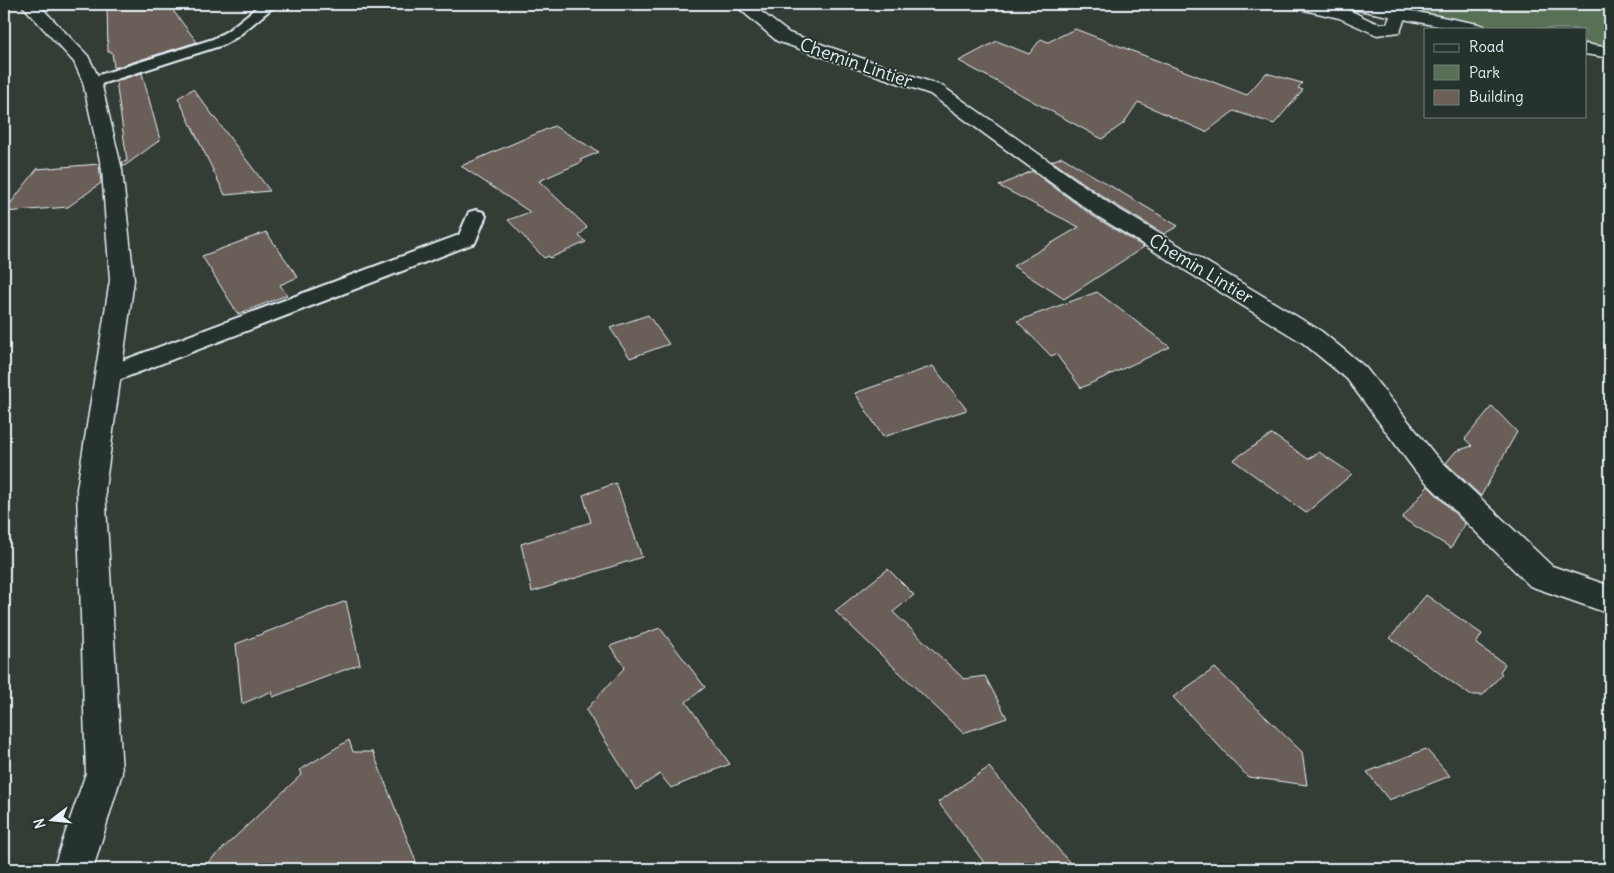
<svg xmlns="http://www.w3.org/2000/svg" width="1614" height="873" font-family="Delius,sans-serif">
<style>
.green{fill:#587055;stroke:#a0b0a6}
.building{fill:#6b5f58;stroke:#e8f1f8}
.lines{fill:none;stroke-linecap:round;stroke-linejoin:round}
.lane-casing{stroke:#e8f1f8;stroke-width:4}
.street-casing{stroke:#e8f1f8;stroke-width:3}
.secondary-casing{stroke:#e8f1f8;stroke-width:3}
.lane{fill:#26332d;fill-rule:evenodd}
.street{fill:#26332d;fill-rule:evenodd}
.secondary{fill:#26332d;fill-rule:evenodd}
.labels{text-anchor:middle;stroke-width:4;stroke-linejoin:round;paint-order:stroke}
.street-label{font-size:18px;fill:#e8f1f8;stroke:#26332d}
</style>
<rect width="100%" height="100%" fill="#343c36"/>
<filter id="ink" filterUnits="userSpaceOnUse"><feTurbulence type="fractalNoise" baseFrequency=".02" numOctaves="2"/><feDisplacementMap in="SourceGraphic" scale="10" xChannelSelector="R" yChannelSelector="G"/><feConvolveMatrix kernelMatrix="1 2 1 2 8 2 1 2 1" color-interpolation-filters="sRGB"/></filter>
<g filter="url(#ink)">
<polygon class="green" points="1374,4 1610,4 1610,51 1585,46 1585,29 1498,29"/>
<g class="building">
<polygon points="107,4 168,4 197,42 114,68 112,52 108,52"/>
<polygon points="1075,29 1247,95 1266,73 1302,83 1298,88 1303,90 1274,124 1234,111 1206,132 1138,102 1124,123 1102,139 959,61 997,41 1029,54 1041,39 1048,42"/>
<polygon points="142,73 160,140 123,167 122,162 127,161 116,81"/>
<polygon points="193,89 270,191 225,195 178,98"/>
<polygon points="554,126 599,152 580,160 582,162 539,181 587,227 579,236 586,242 550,258 549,256 544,258 508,220 530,212 461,166"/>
<polygon points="1062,157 1178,226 1164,234 1111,202 1052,161"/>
<polygon points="99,164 101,183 68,207 4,212 37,169"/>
<polygon points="1032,171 1093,216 1144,247 1064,299 1013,266 1079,227 999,186"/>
<polygon points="266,232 298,277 280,285 287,295 238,314 202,256"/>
<polygon points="1097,292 1170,347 1081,388 1056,354 1051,356 1017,321"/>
<polygon points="648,315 669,344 630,358 610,328"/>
<polygon points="933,366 967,410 883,437 855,393"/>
<polygon points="1492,406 1517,432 1481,496 1446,463 1456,451 1472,446 1465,439"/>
<polygon points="1272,434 1308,459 1319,452 1352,474 1306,513 1233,460"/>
<polygon points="616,483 642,557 532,592 521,544 591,522 583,495"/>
<polygon points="1428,486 1465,524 1451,548 1402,518"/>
<polygon points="888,569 914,595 893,612 964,679 985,676 1007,718 963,733 835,611"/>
<polygon points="1426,595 1482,634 1476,644 1505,664 1500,672 1502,674 1483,695 1470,695 1390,638"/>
<polygon points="346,601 360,664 273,697 272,691 242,704 236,644"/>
<polygon points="660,628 705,687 686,702 730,764 671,788 660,774 636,790 586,710 625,667 610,646"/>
<polygon points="1215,668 1302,752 1307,785 1248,777 1173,697"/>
<polygon points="349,740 353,752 373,752 419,869 201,869 302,774 300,770"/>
<polygon points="1426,749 1450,776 1389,800 1367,772"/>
<polygon points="989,767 1075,869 989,869 938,802"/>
</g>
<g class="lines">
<g class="lane-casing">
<g id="lane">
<polygon points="261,4 277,4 237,37 223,45 98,85 86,85 84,82 86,79 213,39 227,31"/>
<polygon points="476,210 483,212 486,216 475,243 116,381 108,383 100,381 96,375 100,369 459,235 469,212"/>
</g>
</g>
<g class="street-casing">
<g id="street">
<polygon points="21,4 38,4 88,56 101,82 122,170 134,280 105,489 122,773 93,869 53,869 86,773 77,489 110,280 102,170 83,82 74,62"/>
<polygon points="734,4 751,4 789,33 942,86 1110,204 1321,331 1365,367 1436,456 1552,566 1610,586 1610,614 1530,586 1416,472 1347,379 1303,343 1094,214 930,94 777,41"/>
<path d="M1289,4C1309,3 1332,4 1351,11C1363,16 1374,25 1387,24L1393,9H1405L1407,12L1400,32L1377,35L1339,18L1291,7Z"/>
</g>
</g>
<g class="secondary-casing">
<g id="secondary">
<polygon points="1346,4 1376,4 1478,24 1484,26 1486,29 1453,29 1354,9 1348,7"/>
<polygon points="1585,44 1610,48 1610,58 1585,54"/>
</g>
</g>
<use href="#lane" class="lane"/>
<use href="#street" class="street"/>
<use href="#secondary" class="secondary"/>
</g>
</g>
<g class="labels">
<g class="street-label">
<text transform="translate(856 63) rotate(19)" y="6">Chemin Lintier</text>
<text transform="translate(1201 269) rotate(31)" y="6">Chemin Lintier</text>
</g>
</g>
<rect width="1614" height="873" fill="none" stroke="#26332d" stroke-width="20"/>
<rect x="10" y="10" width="1594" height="853" fill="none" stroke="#e8f1f8" stroke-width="2" filter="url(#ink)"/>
<rect x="1424" y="28" width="162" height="90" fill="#26332d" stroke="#747f7e"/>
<rect x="1434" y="44" width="25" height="8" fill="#26332d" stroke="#747f7e"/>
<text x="1469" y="52" font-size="15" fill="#e8f1f8">Road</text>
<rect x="1434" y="65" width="25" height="15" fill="#587055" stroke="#747f7e"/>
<text x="1469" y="78" font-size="15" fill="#e8f1f8">Park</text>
<rect x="1434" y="90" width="25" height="15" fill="#6b5f58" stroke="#747f7e"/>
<text x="1469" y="102" font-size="15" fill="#e8f1f8">Building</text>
<g transform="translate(52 820) rotate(254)" stroke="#26332d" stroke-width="4" paint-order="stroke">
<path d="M0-4L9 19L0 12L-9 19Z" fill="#e8f1f8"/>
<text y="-8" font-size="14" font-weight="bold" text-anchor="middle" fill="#e8f1f8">N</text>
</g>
</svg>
